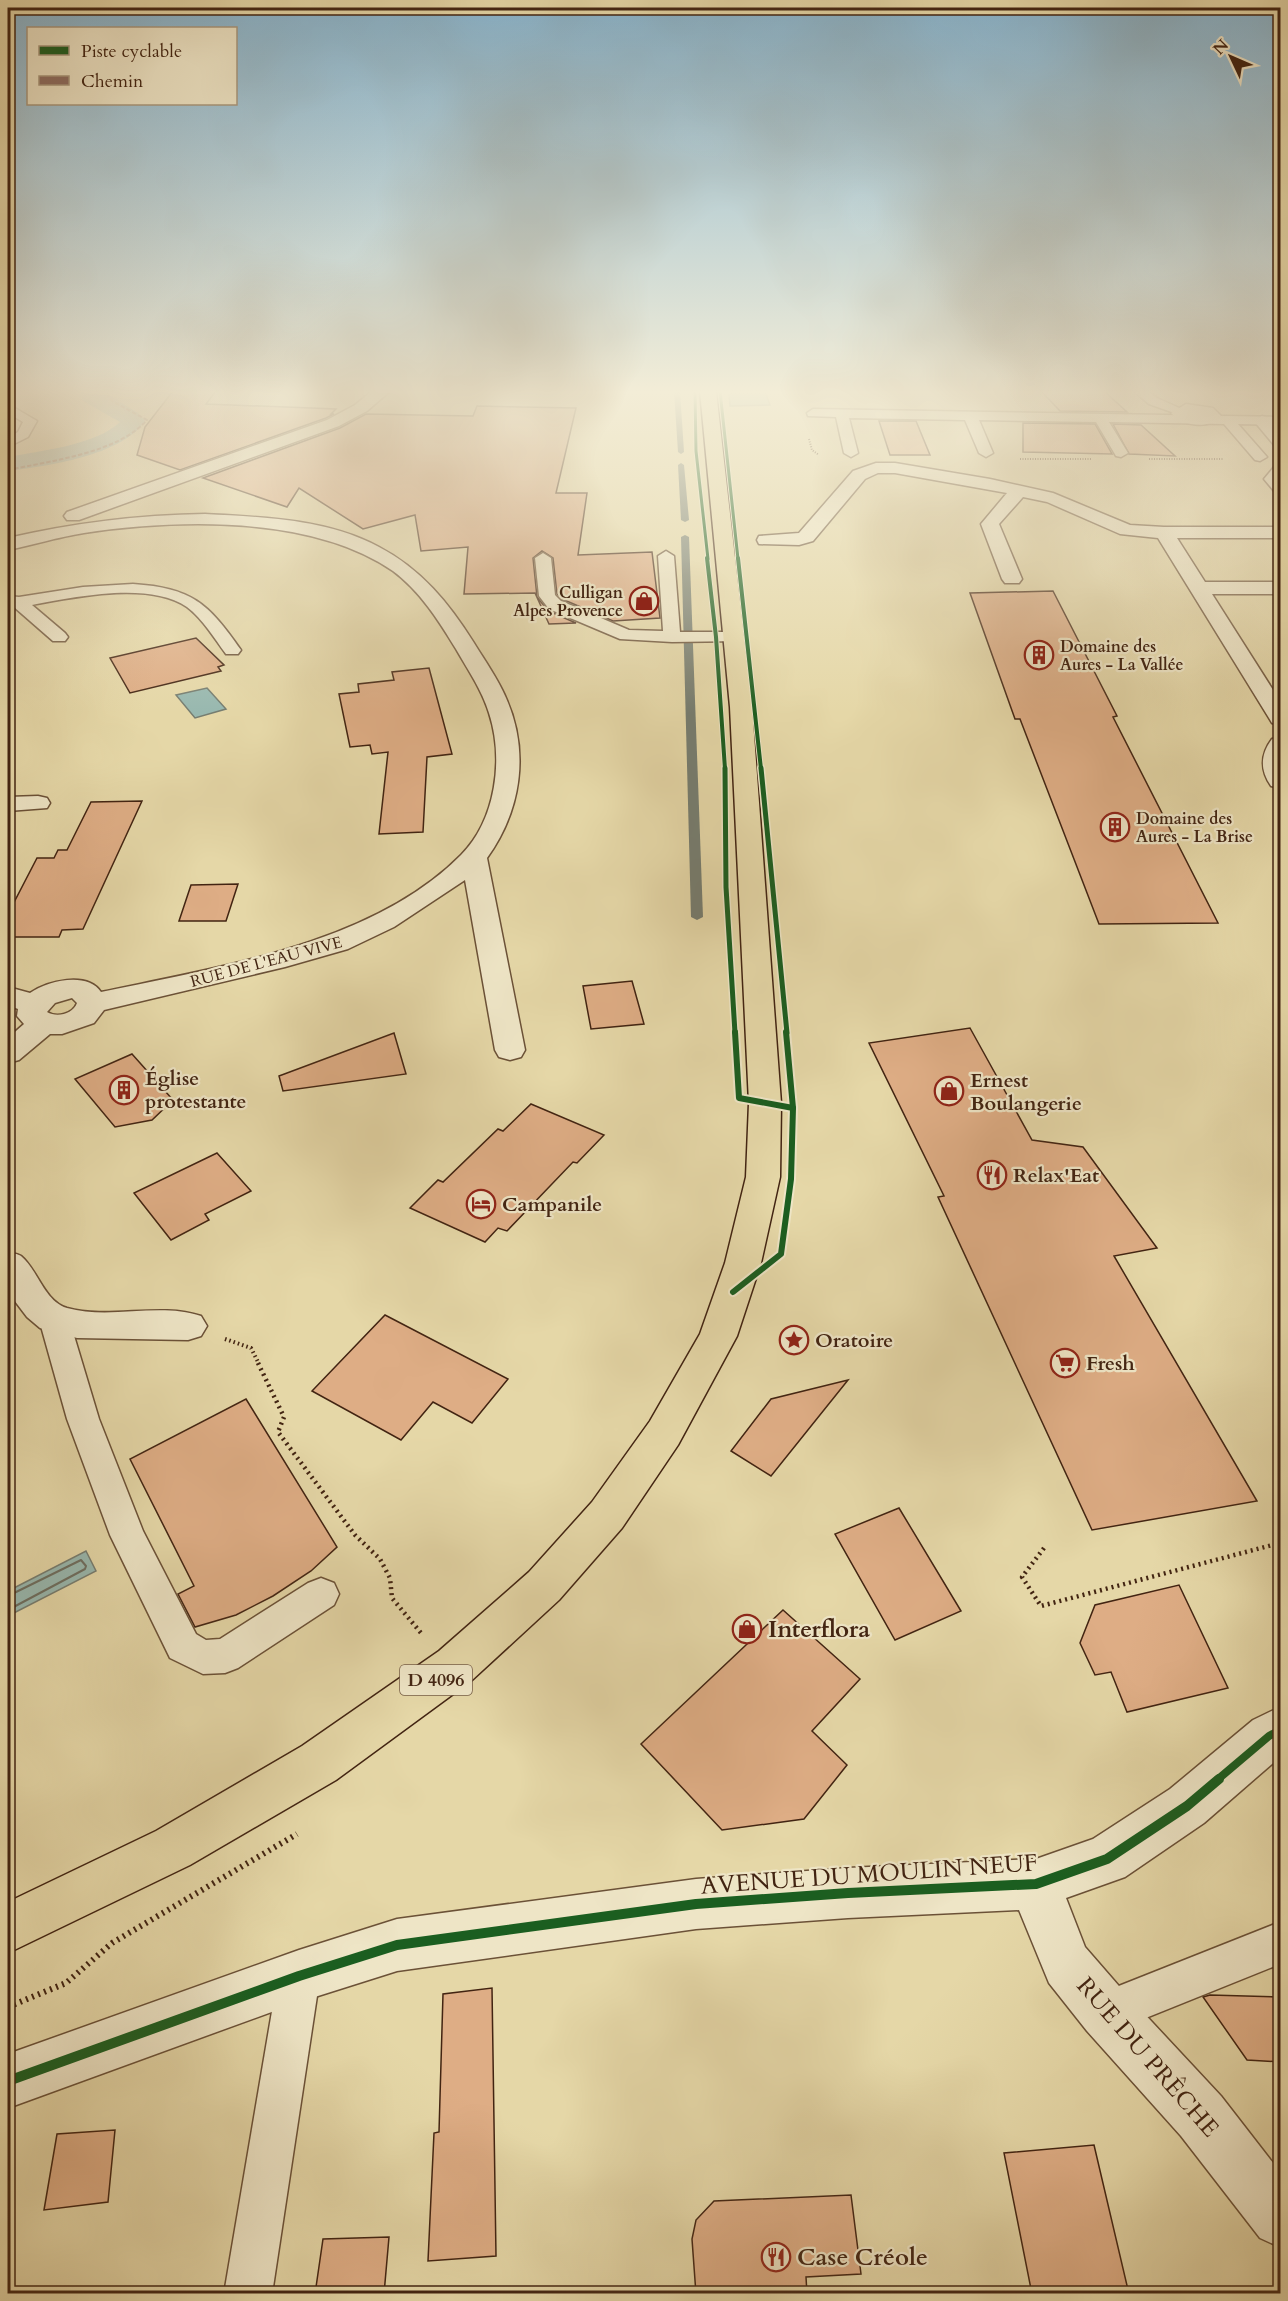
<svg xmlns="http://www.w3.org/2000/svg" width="1288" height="2301" font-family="Cardo,serif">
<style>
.water{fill:#98b8af;stroke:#767d70;stroke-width:1.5}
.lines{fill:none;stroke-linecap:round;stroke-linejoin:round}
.shore{stroke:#6d6e60;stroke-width:2}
.stream{fill:#767d70;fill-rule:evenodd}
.canal{fill:#98b8af;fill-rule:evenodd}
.building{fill:#dead85;stroke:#422412;stroke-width:1.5}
.service-casing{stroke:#6b5137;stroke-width:3}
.minor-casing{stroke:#6b5137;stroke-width:3}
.tertiary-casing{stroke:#6b5137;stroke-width:3}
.primary-casing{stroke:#422412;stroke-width:3}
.path-far3{stroke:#422412;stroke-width:2;stroke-dasharray:1 1.5;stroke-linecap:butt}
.path-far2{stroke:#422412;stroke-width:4;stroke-dasharray:1.5 3;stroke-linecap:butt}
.path-far1{stroke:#422412;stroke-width:4.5;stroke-dasharray:2 4;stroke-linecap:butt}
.path{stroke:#422412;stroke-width:6;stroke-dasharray:2 4.5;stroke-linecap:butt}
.service{fill:#eee5c6;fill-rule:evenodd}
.minor{fill:#eee5c6;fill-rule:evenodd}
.tertiary{fill:#eee5c6;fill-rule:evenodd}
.primary{fill:#e5d7a7;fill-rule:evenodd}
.quiet{stroke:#8d6e63;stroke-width:2;stroke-dasharray:4.5 2;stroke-linecap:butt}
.cycleway-far5-casing{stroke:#eee5c6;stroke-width:5}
.cycleway-far4-casing{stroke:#eee5c6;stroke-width:6}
.cycleway-far3-casing{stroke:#eee5c6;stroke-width:8}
.cycleway-far2-casing{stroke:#eee5c6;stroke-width:10}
.cycleway-far1-casing{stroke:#eee5c6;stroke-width:11}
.cycleway-casing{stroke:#eee5c6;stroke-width:14}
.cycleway-far5{stroke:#1b5e20;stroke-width:3}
.cycleway-far4{stroke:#1b5e20;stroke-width:4}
.cycleway-far3{stroke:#1b5e20;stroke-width:5}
.cycleway-far2{stroke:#1b5e20;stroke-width:6}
.cycleway-far1{stroke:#1b5e20;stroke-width:8}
.cycleway{stroke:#1b5e20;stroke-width:10}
.labels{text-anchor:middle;stroke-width:4.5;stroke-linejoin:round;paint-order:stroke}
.far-poi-label{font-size:16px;font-weight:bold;fill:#422412;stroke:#eee5c6;text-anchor:start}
.far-street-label{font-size:16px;fill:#422412;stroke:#eee5c6}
.shield{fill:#eee5c6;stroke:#765e48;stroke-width:1.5}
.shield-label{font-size:18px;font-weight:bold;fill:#422412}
.poi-label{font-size:20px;font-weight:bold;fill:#422412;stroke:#eee5c6;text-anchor:start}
.near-poi-label{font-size:24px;font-weight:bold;fill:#422412;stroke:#eee5c6;text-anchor:start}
.near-street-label{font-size:24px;fill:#422412;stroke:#eee5c6}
</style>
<rect width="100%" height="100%" fill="#e5d7a7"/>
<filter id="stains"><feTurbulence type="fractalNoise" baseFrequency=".00333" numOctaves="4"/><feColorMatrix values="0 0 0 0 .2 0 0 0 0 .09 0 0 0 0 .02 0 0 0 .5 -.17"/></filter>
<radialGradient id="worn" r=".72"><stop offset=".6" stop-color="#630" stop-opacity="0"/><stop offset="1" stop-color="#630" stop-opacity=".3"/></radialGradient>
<g class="water">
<polygon points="729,394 766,394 770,405 730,406"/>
<polygon points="207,688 226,709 195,718 176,695"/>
<polygon points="86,1551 96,1571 8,1616 8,1591"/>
</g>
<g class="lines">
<polyline class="shore" points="8,1596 81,1560 86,1566 85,1569 8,1610"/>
<g class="stream">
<polygon points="674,391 680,391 684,452 681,454 678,452"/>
<polygon points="681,463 684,465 689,520 685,522 681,520 678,465"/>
<polygon points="685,535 689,537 703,917 697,920 691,917 681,537"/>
</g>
<path class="canal" d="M80,391H102L138,413L145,421C121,456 47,466 8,471V457C39,451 97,445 120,422L83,401Z"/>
</g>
<g class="building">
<polygon points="173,391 216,391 206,404 336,409 331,414 334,414 326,418 180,470 137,455 145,427"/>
<polygon points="1041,391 1104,391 1127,412 1060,411"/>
<polygon points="477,406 576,408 556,493 587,493 578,555 652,552 660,618 613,621 562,599 557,594 553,558 542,551 533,558 537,597 548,611 576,623 549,624 535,593 464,594 468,547 421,551 415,515 363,529 299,488 287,507 203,478 340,428 366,414 473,416"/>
<polygon points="879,421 916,421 930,455 890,455"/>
<polygon points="1023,423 1095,424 1112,454 1023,452"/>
<polygon points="1113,424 1141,425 1175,456 1129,454"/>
<polygon points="1053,591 1117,716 1113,717 1218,923 1099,924 1020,719 1015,719 970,593"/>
<polygon points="196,638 224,665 218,667 221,671 130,693 110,658"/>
<polygon points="429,668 452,754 427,757 423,832 379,834 388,752 372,754 370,745 350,747 339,694 359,692 358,684 394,680 392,672"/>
<polygon points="142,801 83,929 62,930 59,937 8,937 8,914 37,858 54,858 58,850 67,850 91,802"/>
<polygon points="238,884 226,921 179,921 191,885"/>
<polygon points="632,981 644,1024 591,1029 583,986"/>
<polygon points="970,1028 1032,1140 1083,1147 1157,1248 1114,1256 1257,1501 1092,1530 938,1197 944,1196 869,1043"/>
<polygon points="394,1033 406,1074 283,1091 279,1076"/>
<polygon points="132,1054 173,1100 152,1120 115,1127 75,1079"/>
<polygon points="531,1104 604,1135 577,1163 573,1162 507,1231 498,1228 485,1242 410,1208 438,1180 443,1182 498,1129 503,1131"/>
<polygon points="217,1153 251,1191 205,1214 209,1220 171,1240 134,1193"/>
<polygon points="385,1315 508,1379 472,1423 433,1402 401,1440 312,1391"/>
<polygon points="848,1380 771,1476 731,1451 771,1399"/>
<polygon points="246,1399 337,1547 311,1571 273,1596 236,1615 195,1627 178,1594 194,1586 130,1459"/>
<polygon points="899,1508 961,1611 895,1640 835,1534"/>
<polygon points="1179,1585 1228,1688 1127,1712 1111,1672 1095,1675 1080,1643 1095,1605"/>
<polygon points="783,1610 860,1679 812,1731 847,1765 804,1819 722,1830 641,1744"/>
<polygon points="492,1988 496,2256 428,2261 434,2133 439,2132 443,1994"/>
<polygon points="1210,1995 1281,1997 1281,2062 1247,2060 1203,1997"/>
<polygon points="115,2130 108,2202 44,2210 57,2134"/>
<polygon points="1094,2145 1129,2294 1032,2294 1004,2153"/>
<polygon points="851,2195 861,2274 806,2277 807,2294 696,2294 692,2239 696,2220 714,2201"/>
<polygon points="389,2237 384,2294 315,2294 323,2239"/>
</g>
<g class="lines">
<g class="service-casing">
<g id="service">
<polygon points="1134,391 1148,391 1157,398 1186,411 1180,415 1149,404"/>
<polygon points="8,404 37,421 28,437 8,447 8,438 18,432 23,422 8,413"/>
<polygon points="813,409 1280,417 1280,425 1238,424 1267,457 1260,461 1255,460 1224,424 1109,422 1128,453 1121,457 1116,456 1096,422 979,420 993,453 986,457 979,453 965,420 849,418 858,453 851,457 844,453 836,417 808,416 807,413"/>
<polygon points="666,551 674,556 680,632 734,632 740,633 743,637 740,641 672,642 620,639 549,609 539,596 535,558 543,553 551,558 555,595 561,601 629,630 663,631 658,556"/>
<path d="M133,584C192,588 208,603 241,650L238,654H226C214,638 203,619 187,607C149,581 75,597 32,605L65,633L68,637L65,641H53L14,607L8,606V596L19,597L83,587Z"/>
<polygon points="54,1307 65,1311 69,1319 99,1419 143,1531 196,1634 206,1640 220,1639 308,1583 321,1578 334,1583 339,1594 334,1605 238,1668 225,1673 203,1674 170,1658 110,1535 67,1419 39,1319 43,1311"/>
<polygon points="1280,1922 1280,1964 1106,2034 1091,2027 1084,2012 1091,1997"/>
<polygon points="299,1955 314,1961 320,1976 272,2294 224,2294 278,1976 284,1961"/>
</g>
</g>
<g class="minor-casing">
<g id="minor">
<polygon points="372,391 390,391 367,411 339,426 79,520 67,520 64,516 67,512 327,420 355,405"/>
<path d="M1186,404L1213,408L1221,416C1209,430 1182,426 1171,413Z"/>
<polygon points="1262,416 1268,418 1280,432 1280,447 1274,445 1254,421"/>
<polygon points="876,463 895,463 990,479 1053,493 1130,525 1164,527 1280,527 1280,538 1177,538 1205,582 1280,582 1280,594 1212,594 1280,701 1280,725 1272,723 1269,718 1158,538 1120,534 1047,502 1023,497 999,524 1022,579 1019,583 1005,583 1002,579 981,524 1007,493 895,473 878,473 865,479 813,541 799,545 759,544 757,540 759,536 799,533 853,471"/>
<polygon points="1280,466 1280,492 1274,491 1264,479 1274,467"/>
<path d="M205,514C262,517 327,519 379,547C421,569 449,603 474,643C485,661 498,679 506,698C530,752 521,811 487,858L525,1050L521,1057L510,1060L499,1057L495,1050L465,880L394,927L348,949L285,967L104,1010L94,1023L62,1034H50L19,1060L8,1063V1038L24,1024L17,1016L18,1009L8,1005V987L30,993C47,981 87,971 101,992C219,967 373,944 461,855C496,820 504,759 489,713C482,690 468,670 456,649C439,621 420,591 393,571C312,515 178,519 84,533C58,537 33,545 8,550V538C74,523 137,515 205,514ZM72,998L77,1003C73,1014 57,1018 47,1012L55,1003Z"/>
<path d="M1280,737V788L1271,786C1260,770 1260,755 1272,739Z"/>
<polygon points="38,796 47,798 50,803 47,808 8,811 8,797"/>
<path d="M8,1252C12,1253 18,1254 21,1256C38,1270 44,1301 67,1308C110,1320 159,1302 201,1316L207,1326L201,1336L188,1340L77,1338L40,1328L27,1317L8,1292Z"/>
</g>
</g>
<g class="tertiary-casing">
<polygon id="tertiary" points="1280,1707 1280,1757 1204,1823 1125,1877 1066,1898 1085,1947 1125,1993 1221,2096 1280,2172 1280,2247 1260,2238 1181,2136 1087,2031 1049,1983 1019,1910 848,1918 696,1929 397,1971 299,2002 8,2108 8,2054 299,1950 397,1919 696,1879 848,1868 1036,1859 1093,1839 1170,1789 1253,1720"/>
</g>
<g class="primary-casing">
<polygon id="primary" points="700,391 716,391 752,707 781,1103 780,1177 761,1263 737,1336 678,1445 622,1528 559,1600 471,1681 336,1780 190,1865 8,1953 8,1902 156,1831 302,1746 439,1651 529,1572 592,1502 650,1421 700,1334 725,1263 746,1177 749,1103 730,707"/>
</g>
<g class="path-far3">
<polyline points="809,439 812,450 819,455"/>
<polyline points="1020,459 1091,459"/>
<polyline points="1149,459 1223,459"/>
</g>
<polyline class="path-far2" points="225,1339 251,1348 259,1364"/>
<g class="path-far1">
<polyline points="258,1363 284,1417 278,1432 355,1535 380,1559 390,1578 392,1598 421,1633"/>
<polyline points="1044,1548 1022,1577 1041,1606 1280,1543"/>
</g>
<polyline class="path" points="8,2007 66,1983 112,1943 297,1834"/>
<use href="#service" class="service"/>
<use href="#minor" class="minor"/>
<use href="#tertiary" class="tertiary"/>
<use href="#primary" class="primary"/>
<path class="quiet" d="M8,470C50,461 118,453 147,420L112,401L105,391"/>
<g class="cycleway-far5-casing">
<g id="cycleway-far5">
<polyline points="695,391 696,451 708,559"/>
<polyline points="720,391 738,559"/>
</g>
</g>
<g class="cycleway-far4-casing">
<g id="cycleway-far4">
<polyline points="707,558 716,637 725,769"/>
<polyline points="738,558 761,769"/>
</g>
</g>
<g class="cycleway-far3-casing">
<g id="cycleway-far3">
<polyline points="725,768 726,887 735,1033"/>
<polyline points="761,768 787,1033"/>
</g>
</g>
<g class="cycleway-far2-casing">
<g id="cycleway-far2">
<polyline points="735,1032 739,1098 793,1108"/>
<polyline points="733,1292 781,1254 791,1179 793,1108 786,1032"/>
</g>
</g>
<g class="cycleway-far1-casing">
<polyline id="cycleway-far1" points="1217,1780 1269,1736 1280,1730"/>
</g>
<g class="cycleway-casing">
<polyline id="cycleway" points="8,2081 299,1976 397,1945 696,1904 848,1893 1036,1884 1107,1859 1187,1806 1219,1779"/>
</g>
<use href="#cycleway-far5" class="cycleway-far5"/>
<use href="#cycleway-far4" class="cycleway-far4"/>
<use href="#cycleway-far3" class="cycleway-far3"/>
<use href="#cycleway-far2" class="cycleway-far2"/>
<use href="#cycleway-far1" class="cycleway-far1"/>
<use href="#cycleway" class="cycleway"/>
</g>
<linearGradient id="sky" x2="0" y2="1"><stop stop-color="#88b6d1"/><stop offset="0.55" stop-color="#f3edd7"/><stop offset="1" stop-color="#f3edd7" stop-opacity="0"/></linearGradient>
<rect width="1288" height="713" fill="url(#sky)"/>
<defs>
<g id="shop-ring" transform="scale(1.5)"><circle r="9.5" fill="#eee5c6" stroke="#8f2418" stroke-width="1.5"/><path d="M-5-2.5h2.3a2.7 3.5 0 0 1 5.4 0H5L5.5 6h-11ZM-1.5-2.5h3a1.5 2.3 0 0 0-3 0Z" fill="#8f2418"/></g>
<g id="building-ring" transform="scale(1.5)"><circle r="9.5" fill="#eee5c6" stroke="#8f2418" stroke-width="1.5"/><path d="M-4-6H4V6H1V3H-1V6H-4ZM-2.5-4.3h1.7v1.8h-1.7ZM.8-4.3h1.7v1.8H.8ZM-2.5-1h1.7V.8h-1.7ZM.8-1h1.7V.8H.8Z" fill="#8f2418"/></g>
<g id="restaurant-ring" transform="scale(1.5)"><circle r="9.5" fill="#eee5c6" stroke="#8f2418" stroke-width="1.5"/><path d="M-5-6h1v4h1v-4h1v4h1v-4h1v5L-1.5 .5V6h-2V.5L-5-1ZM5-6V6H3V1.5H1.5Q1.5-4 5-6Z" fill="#8f2418"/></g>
<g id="hotel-ring" transform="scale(1.5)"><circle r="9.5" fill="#eee5c6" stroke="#8f2418" stroke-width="1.5"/><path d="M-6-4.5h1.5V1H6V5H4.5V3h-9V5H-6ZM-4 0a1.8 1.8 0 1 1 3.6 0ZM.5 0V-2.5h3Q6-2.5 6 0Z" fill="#8f2418"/></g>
<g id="sight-ring" transform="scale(1.5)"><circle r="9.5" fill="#eee5c6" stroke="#8f2418" stroke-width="1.5"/><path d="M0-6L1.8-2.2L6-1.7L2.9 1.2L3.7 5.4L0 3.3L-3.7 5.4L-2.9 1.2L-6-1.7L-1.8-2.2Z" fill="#8f2418"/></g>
<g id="supermarket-ring" transform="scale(1.5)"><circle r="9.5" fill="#eee5c6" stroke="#8f2418" stroke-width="1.5"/><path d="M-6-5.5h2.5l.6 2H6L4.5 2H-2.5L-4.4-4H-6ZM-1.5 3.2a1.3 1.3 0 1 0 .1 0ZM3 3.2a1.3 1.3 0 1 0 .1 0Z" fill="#8f2418"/></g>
</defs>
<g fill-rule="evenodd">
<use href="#shop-ring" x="644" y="601"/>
<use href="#building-ring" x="1039" y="655"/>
<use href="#building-ring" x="1115" y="827"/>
<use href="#building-ring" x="124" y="1090"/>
<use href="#shop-ring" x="949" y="1091"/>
<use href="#restaurant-ring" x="992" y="1175"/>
<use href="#hotel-ring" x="481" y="1204"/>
<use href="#sight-ring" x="794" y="1340"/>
<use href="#supermarket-ring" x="1065" y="1363"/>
<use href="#shop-ring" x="747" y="1629"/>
<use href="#restaurant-ring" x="776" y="2257"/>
</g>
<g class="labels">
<g class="far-poi-label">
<text x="623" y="598" text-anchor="end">Culligan<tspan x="623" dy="18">Alpes Provence</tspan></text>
<text x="1060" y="652">Domaine des<tspan x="1060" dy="18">Aures - La Vallée</tspan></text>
<text x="1136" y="824">Domaine des<tspan x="1136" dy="18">Aures - La Brise</tspan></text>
</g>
<g class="far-street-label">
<text transform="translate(266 961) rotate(-15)" y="6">RUE DE L'EAU VIVE</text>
</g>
<rect class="shield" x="400" y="1665" width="72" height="30" rx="4.5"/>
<g class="shield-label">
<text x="436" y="1686">D 4096</text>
</g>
<g class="poi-label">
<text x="145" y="1085">Église<tspan x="145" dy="23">protestante</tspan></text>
<text x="970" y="1087">Ernest<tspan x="970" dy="23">Boulangerie</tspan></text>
<text x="1013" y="1182">Relax'Eat</text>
<text x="502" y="1211">Campanile</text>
<text x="815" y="1347">Oratoire</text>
<text x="1086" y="1370">Fresh</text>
</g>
<g class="near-poi-label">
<text x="768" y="1637">Interflora</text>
<text x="797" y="2265">Case Créole</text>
</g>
<g class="near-street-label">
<text transform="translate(869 1874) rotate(-4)" y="8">AVENUE DU MOULIN NEUF</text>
<text transform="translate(1148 2057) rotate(49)" y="8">RUE DU PRÊCHE</text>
</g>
</g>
<rect width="1288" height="2301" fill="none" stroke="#e5d7a7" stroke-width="30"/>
<rect x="9" y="9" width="1270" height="2283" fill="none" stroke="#422412" stroke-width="3"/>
<rect x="15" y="15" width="1258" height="2271" fill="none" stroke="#422412" stroke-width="1.5"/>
<rect x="27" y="27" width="210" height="78" fill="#eee5c6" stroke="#a9987e" stroke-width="1.5"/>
<rect x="39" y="46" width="30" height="9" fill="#1b5e20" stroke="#a9987e" stroke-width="1.5"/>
<text x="81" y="57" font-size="18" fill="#422412">Piste cyclable</text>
<rect x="39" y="76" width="30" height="9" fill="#8d6e63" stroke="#a9987e" stroke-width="1.5"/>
<text x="81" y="87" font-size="18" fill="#422412">Chemin</text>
<g transform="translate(1231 57) rotate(314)" stroke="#eee5c6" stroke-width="4.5" paint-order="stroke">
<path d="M0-4.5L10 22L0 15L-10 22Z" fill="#422412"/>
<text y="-9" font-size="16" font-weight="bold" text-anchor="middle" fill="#422412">N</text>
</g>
<rect width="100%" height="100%" filter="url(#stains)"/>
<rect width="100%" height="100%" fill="url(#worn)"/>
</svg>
